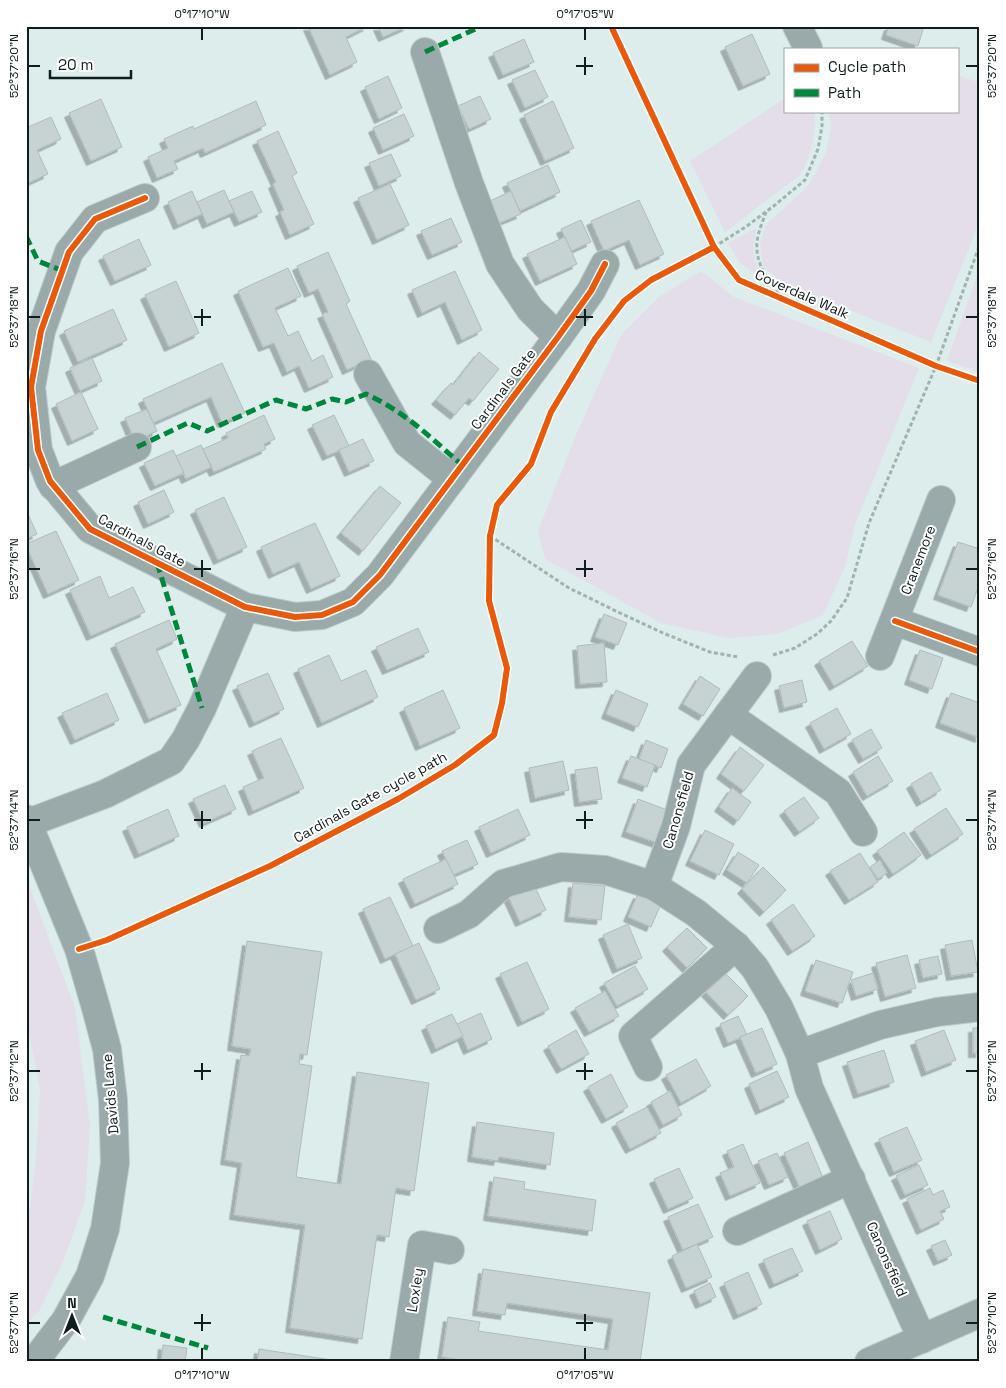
<svg xmlns="http://www.w3.org/2000/svg" width="1006" height="1388" font-family="'Space Grotesk',sans-serif">
<style>
.green{fill:#e4deea}
.building{fill:#c6d3d2;stroke:#afbcbb;filter:url(#shadow)}
.lines{fill:none;stroke-linecap:round;stroke-linejoin:round}
.minor-casing{stroke:#bdcac9;stroke-width:30}
.path{stroke:#a3b1b0;stroke-width:3;stroke-dasharray:4 2.5;stroke-linecap:butt}
.minor{stroke:#9aaaaa;stroke-width:28}
.quiet{stroke:#00873e;stroke-width:5;stroke-dasharray:10 5;stroke-linecap:butt}
.cycleway-casing{stroke:#fff;stroke-width:9}
.cycleway{stroke:#e8590c;stroke-width:6}
.ticks{fill:none;stroke:#111c1c;stroke-width:2}
.labels{text-anchor:middle;stroke-width:4;stroke-linejoin:round;paint-order:stroke}
.street-label{font-size:14px;fill:#111c1c;stroke:#fff}
.neatline{fill:none;stroke:#111c1c;stroke-width:2}
.ticks-label{font-size:12px;text-anchor:middle;fill:#111c1c}
</style>
<defs>
<filter id="shadow"><feDropShadow dx="-4.5" dy="4.5" stdDeviation="0" flood-color="#0004"/></filter>
</defs>
<rect width="100%" height="100%" fill="#dcedec"/>
<g class="green">
<polygon points="957,75 978,82 980,80 980,221 931,342 847,309 778,280 763,266 760,244 766,225 808,186 826,153 831,127 829,111 957,111"/>
<path d="M785,98V111H814C816,133 812,156 800,175L725,232L690,161Z"/>
<polygon points="756,228 753,252 760,277 740,263 728,243"/>
<polygon points="980,267 980,372 947,361"/>
<polygon points="701,271 734,297 919,368 855,525 845,567 823,615 777,634 729,638 661,623 545,559 538,531 576,435 621,335 659,297"/>
<polygon points="26,877 75,1008 90,1126 85,1201 62,1264 39,1311 26,1324 26,1216 30,1209 36,1158 40,1089 26,1017"/>
</g>
<g class="building">
<polygon points="308,26 368,26 346,37 357,62 330,75"/>
<polygon points="378,26 408,26 383,37"/>
<polygon points="889,26 924,26 918,46 886,35"/>
<polygon points="752,34 770,74 743,86 725,47"/>
<polygon points="524,39 534,62 503,75 493,53"/>
<polygon points="535,70 548,97 525,108 512,80"/>
<polygon points="388,76 402,108 379,119 365,87"/>
<polygon points="480,96 491,119 469,129 458,106"/>
<polygon points="101,99 122,147 91,161 69,113"/>
<polygon points="256,101 266,125 205,153 203,148 174,161 178,169 157,178 148,157 168,148 164,139 193,126 194,129"/>
<polygon points="553,101 574,148 545,161 524,115"/>
<polygon points="404,114 414,136 383,150 373,128"/>
<polygon points="51,117 61,139 37,150 48,174 26,184 26,128"/>
<polygon points="278,131 297,173 292,176 314,224 290,235 280,212 284,210 273,184 276,182 257,141"/>
<polygon points="391,154 401,176 379,186 369,163"/>
<polygon points="548,165 560,192 520,211 507,183"/>
<polygon points="390,184 409,225 377,240 358,198"/>
<polygon points="224,190 234,212 207,224 197,202"/>
<polygon points="192,191 202,214 178,225 168,202"/>
<polygon points="252,191 262,212 239,222 229,201"/>
<polygon points="511,191 521,214 499,223 490,201"/>
<polygon points="639,200 664,254 640,265 629,240 604,251 591,221"/>
<polygon points="451,218 462,242 432,255 421,231"/>
<polygon points="581,220 591,242 571,251 561,229"/>
<polygon points="565,237 577,264 540,281 527,254"/>
<polygon points="139,239 151,265 115,281 103,256"/>
<polygon points="328,252 350,301 346,304 371,359 347,370 322,314 328,312 318,289 309,293 297,266"/>
<polygon points="288,268 301,296 275,308 288,336 298,331 312,361 323,355 333,377 309,388 299,366 287,372 274,343 263,347 238,291"/>
<polygon points="455,271 482,330 462,340 445,302 422,313 412,290"/>
<polygon points="176,281 199,333 169,347 145,295"/>
<polygon points="113,309 127,340 78,362 64,331"/>
<polygon points="479,352 499,369 473,401 469,398 455,415 436,400 451,383 453,385"/>
<polygon points="92,358 102,381 80,391 70,368"/>
<polygon points="222,363 245,413 222,423 211,397 153,423 143,399"/>
<polygon points="81,392 98,429 72,441 56,404"/>
<polygon points="147,409 157,431 135,441 125,418"/>
<polygon points="264,415 275,439 264,444 266,449 214,472 203,449 228,438 226,433"/>
<polygon points="334,415 349,446 327,456 312,425"/>
<polygon points="363,439 374,461 349,472 339,450"/>
<polygon points="201,445 211,467 186,479 176,456"/>
<polygon points="173,450 184,473 155,486 144,463"/>
<polygon points="380,486 401,503 363,551 341,533"/>
<polygon points="164,490 174,512 148,524 138,502"/>
<polygon points="224,497 247,547 218,560 195,510"/>
<polygon points="26,510 37,534 26,539"/>
<polygon points="315,523 340,576 311,589 299,562 273,574 261,547"/>
<polygon points="56,531 79,580 48,594 26,546 26,544"/>
<polygon points="958,542 980,549 980,582 971,607 938,595"/>
<polygon points="100,576 109,598 133,587 145,612 91,636 70,590"/>
<polygon points="604,614 627,623 618,645 595,637"/>
<polygon points="169,620 177,639 156,649 181,705 149,719 115,644"/>
<polygon points="418,628 429,652 387,670 376,647"/>
<polygon points="852,641 868,666 834,686 819,661"/>
<polygon points="604,643 607,682 580,684 577,646"/>
<polygon points="920,650 943,658 932,689 909,680"/>
<polygon points="329,655 341,681 366,670 378,697 322,723 298,669"/>
<polygon points="268,673 284,709 254,723 237,686"/>
<polygon points="700,676 720,689 703,716 683,704"/>
<polygon points="802,680 807,702 784,708 779,686"/>
<polygon points="443,690 460,728 420,746 404,708"/>
<polygon points="616,690 648,704 638,727 606,714"/>
<polygon points="107,693 119,720 75,740 62,713"/>
<polygon points="951,693 980,703 980,738 940,723"/>
<polygon points="837,708 851,734 824,749 810,723"/>
<polygon points="871,729 882,748 863,759 852,740"/>
<polygon points="281,738 304,788 253,811 243,787 264,778 252,751"/>
<polygon points="646,740 668,749 661,768 639,759"/>
<polygon points="740,747 764,765 744,791 721,774"/>
<polygon points="631,756 655,765 647,787 622,778"/>
<polygon points="878,756 893,781 867,796 853,772"/>
<polygon points="563,761 569,790 535,798 529,768"/>
<polygon points="597,767 602,799 579,802 575,770"/>
<polygon points="931,772 941,790 921,802 911,784"/>
<polygon points="225,785 236,809 204,823 193,799"/>
<polygon points="732,788 751,802 738,821 719,807"/>
<polygon points="804,797 819,818 799,832 784,811"/>
<polygon points="638,799 670,811 658,843 626,832"/>
<polygon points="946,808 963,834 931,855 914,829"/>
<polygon points="168,809 179,836 139,854 127,827"/>
<polygon points="518,809 530,835 491,853 479,827"/>
<polygon points="705,830 734,844 719,875 690,861"/>
<polygon points="904,832 921,855 893,874 877,851"/>
<polygon points="467,840 478,864 453,875 442,851"/>
<polygon points="738,852 759,865 747,883 727,870"/>
<polygon points="860,853 878,882 849,900 830,871"/>
<polygon points="446,859 458,884 415,904 403,879"/>
<polygon points="880,860 887,873 878,879 870,867"/>
<polygon points="763,867 786,890 764,912 742,889"/>
<polygon points="533,883 546,910 520,922 507,894"/>
<polygon points="573,883 605,886 601,920 569,917"/>
<polygon points="638,894 661,904 651,927 628,917"/>
<polygon points="390,897 413,946 385,959 363,909"/>
<polygon points="793,904 815,936 792,951 771,920"/>
<polygon points="628,924 642,958 617,969 603,935"/>
<polygon points="687,928 707,948 687,968 667,947"/>
<polygon points="972,940 978,972 951,976 945,945"/>
<polygon points="247,941 322,952 307,1055 300,1054 299,1064 312,1066 296,1177 341,1184 357,1072 429,1083 414,1191 396,1188 389,1237 377,1235 362,1339 290,1328 305,1225 234,1215 242,1163 225,1160 241,1055 249,1056 251,1049 232,1046"/>
<polygon points="419,943 440,989 416,1000 395,954"/>
<polygon points="907,955 916,988 885,997 876,963"/>
<polygon points="938,956 942,974 923,978 919,960"/>
<polygon points="816,960 853,972 842,1003 805,991"/>
<polygon points="527,962 549,1009 522,1022 500,974"/>
<polygon points="635,966 648,989 617,1006 604,983"/>
<polygon points="873,973 878,989 856,996 851,980"/>
<polygon points="726,974 748,996 728,1015 706,992"/>
<polygon points="605,991 619,1016 589,1032 575,1008"/>
<polygon points="481,1013 492,1039 468,1050 457,1024"/>
<polygon points="452,1014 463,1036 436,1049 426,1026"/>
<polygon points="738,1016 747,1035 728,1043 720,1024"/>
<polygon points="762,1028 777,1064 756,1073 740,1037"/>
<rect x="973" y="1028" width="7" height="25"/>
<polygon points="576,1030 589,1054 561,1069 548,1046"/>
<polygon points="944,1030 956,1060 926,1072 915,1041"/>
<polygon points="884,1050 894,1082 858,1094 847,1062"/>
<polygon points="696,1059 711,1086 681,1103 666,1075"/>
<polygon points="777,1071 789,1097 760,1110 749,1084"/>
<polygon points="611,1074 628,1107 606,1119 588,1087"/>
<polygon points="670,1091 682,1115 663,1125 651,1102"/>
<polygon points="647,1107 661,1133 630,1149 616,1123"/>
<polygon points="477,1122 554,1133 550,1165 499,1157 498,1161 472,1157"/>
<polygon points="907,1127 922,1160 894,1172 879,1139"/>
<polygon points="808,1142 823,1178 800,1188 784,1153"/>
<polygon points="743,1144 760,1183 730,1196 720,1173 734,1167 727,1151"/>
<polygon points="777,1153 788,1177 769,1185 758,1161"/>
<polygon points="919,1165 928,1185 905,1195 896,1176"/>
<polygon points="679,1168 693,1198 668,1209 654,1179"/>
<polygon points="494,1177 525,1182 524,1189 596,1200 592,1231 488,1216"/>
<polygon points="930,1188 933,1195 943,1190 950,1207 940,1211 944,1219 921,1230 907,1199"/>
<polygon points="698,1204 713,1237 683,1250 668,1217"/>
<polygon points="830,1211 842,1239 820,1250 807,1221"/>
<polygon points="945,1240 952,1255 938,1261 931,1246"/>
<polygon points="697,1244 712,1277 686,1288 672,1256"/>
<polygon points="792,1248 803,1271 774,1284 763,1260"/>
<polygon points="483,1269 650,1293 640,1362 474,1362 442,1357 448,1317 480,1322 478,1331 608,1350 613,1319 507,1303 505,1315 477,1311"/>
<polygon points="748,1272 762,1304 738,1315 724,1283"/>
<polygon points="710,1283 716,1297 700,1304 694,1291"/>
<polygon points="163,1345 187,1348 185,1362 161,1362"/>
<polygon points="259,1349 345,1362 257,1362"/>
</g>
<g class="lines">
<g class="minor-casing">
<g id="minor">
<polyline points="797,26 808,48"/>
<polyline points="425,52 469,183 500,264 530,309 558,337"/>
<polyline points="145,198 95,219 69,252 41,331 31,387 38,450 50,481 90,529 245,607 295,617 322,615 353,602 380,575 558,337 591,291 605,264"/>
<polyline points="368,374 407,443 452,479"/>
<polyline points="53,486 137,447"/>
<polyline points="895,621 980,652"/>
<polyline points="880,656 941,500"/>
<polyline points="728,715 838,792 863,832"/>
<polyline points="26,819 79,949 96,1008 107,1049 113,1100 115,1163 105,1229 90,1276 66,1320 34,1362"/>
<polyline points="28,823 105,794 171,761 186,739 202,708 245,607"/>
<polyline points="654,886 676,826 691,765 757,676"/>
<polyline points="438,929 469,914 503,884 561,867 605,870 654,886 696,913 736,946 755,968 779,1008 800,1054 809,1088 922,1339"/>
<polyline points="800,1054 880,1025 937,1012 980,1007"/>
<polyline points="648,1067 633,1036 736,946"/>
<polyline points="737,1231 851,1179"/>
<polyline points="404,1362 422,1245 450,1250"/>
<polyline points="869,1362 980,1313"/>
</g>
</g>
<g class="path">
<path d="M766,212C763,221 758,232 757,242C755,266 770,283 785,300"/>
<polyline points="714,247 747,226 775,205 805,180 818,149 822,126 822,111"/>
<polyline points="490,536 569,588 620,613 663,633 710,652 738,657"/>
<polyline points="773,655 795,648 817,634 831,621 847,598 869,523 936,366 980,244"/>
</g>
<use href="#minor" class="minor"/>
<g class="quiet">
<polyline points="425,52 482,26"/>
<polyline points="26,236 38,261 63,271"/>
<path d="M137,447L188,423L207,431L276,400L306,409L332,399L346,402L366,394C404,411 431,438 462,465"/>
<polyline points="157,563 202,708"/>
<polyline points="103,1317 208,1348"/>
</g>
<g class="cycleway-casing">
<g id="cycleway">
<polyline points="611,26 714,247 739,280 936,366 980,381"/>
<polyline points="145,198 95,219 69,252 41,331 31,387 38,450 50,481 90,529 245,607 295,617 322,615 353,602 380,575 558,337 591,291 605,264"/>
<polyline points="895,621 980,652"/>
<polyline points="79,949 107,940 270,866 398,799 455,765 494,735 502,703 507,668 489,601 490,536 497,505 531,464 551,412 595,339 624,301 651,280 714,247"/>
</g>
</g>
<use href="#cycleway" class="cycleway"/>
</g>
<path class="ticks" d="M202,28V40M585,28V40M585,57V75M28,66H40M576,66H593M966,66H978M202,309V326M585,309V326M28,317H40M194,317H211M576,317H593M966,317H978M202,560V577M585,560V577M28,569H40M194,569H211M576,569H593M966,569H978M202,811V829M585,811V829M28,820H40M194,820H211M576,820H593M966,820H978M202,1063V1080M585,1063V1080M28,1071H40M194,1071H211M576,1071H593M966,1071H978M202,1314V1331M585,1314V1331M28,1323H40M194,1323H211M576,1323H593M966,1323H978M202,1348V1360M585,1348V1360"/>
<g class="labels">
<g class="street-label">
<text transform="translate(802 294) rotate(24)" y="5">Coverdale Walk</text>
<text transform="translate(503 389) rotate(-53)" y="5">Cardinals Gate</text>
<text transform="translate(142 540) rotate(28)" y="5">Cardinals Gate</text>
<text transform="translate(918 560) rotate(-69)" y="5">Cranemore</text>
<text transform="translate(370 797) rotate(-29)" y="5">Cardinals Gate cycle path</text>
<text transform="translate(678 810) rotate(-74)" y="5">Canonsfield</text>
<text transform="translate(110 1094) rotate(-95)" y="5">Davids Lane</text>
<text transform="translate(887 1259) rotate(66)" y="5">Canonsfield</text>
<text transform="translate(415 1290) rotate(-81)" y="5">Loxley</text>
</g>
</g>
<rect width="1006" height="1388" fill="none" stroke="#ffffff" stroke-width="55"/>
<rect x="784" y="48" width="175" height="65" fill="#ffffff" stroke="#a0a4a4"/>
<rect x="794" y="64" width="25" height="8" fill="#e8590c" stroke="#a0a4a4"/>
<text x="828" y="72" font-size="15" fill="#111c1c">Cycle path</text>
<rect x="794" y="89" width="25" height="8" fill="#00873e" stroke="#a0a4a4"/>
<text x="828" y="98" font-size="15" fill="#111c1c">Path</text>
<g transform="translate(72 1316)" stroke="#ffffff" stroke-width="4" paint-order="stroke">
<path d="M0-4L9 19L0 12L-9 19Z" fill="#111c1c"/>
<text y="-8" font-size="14" font-weight="bold" text-anchor="middle" fill="#111c1c">N</text>
</g>
<path d="M50 70v8h81v-8" fill="none" stroke="#111c1c" stroke-width="2.5"/>
<text x="58" y="70" font-size="15" fill="#111c1c" stroke="#ffffff" stroke-width="4" paint-order="stroke">20 m</text>
<rect x="28" y="28" width="950" height="1332" class="neatline"/>
<g class="ticks-label">
<text x="202" y="18">0°17'10"W</text>
<text x="585" y="18">0°17'05"W</text>
<text transform="translate(14 66) rotate(-90)" y="4">52°37'20"N</text>
<text transform="translate(992 66) rotate(-90)" y="4">52°37'20"N</text>
<text transform="translate(14 317) rotate(-90)" y="4">52°37'18"N</text>
<text transform="translate(992 317) rotate(-90)" y="4">52°37'18"N</text>
<text transform="translate(14 569) rotate(-90)" y="4">52°37'16"N</text>
<text transform="translate(992 569) rotate(-90)" y="4">52°37'16"N</text>
<text transform="translate(14 820) rotate(-90)" y="4">52°37'14"N</text>
<text transform="translate(992 820) rotate(-90)" y="4">52°37'14"N</text>
<text transform="translate(14 1071) rotate(-90)" y="4">52°37'12"N</text>
<text transform="translate(992 1071) rotate(-90)" y="4">52°37'12"N</text>
<text transform="translate(14 1323) rotate(-90)" y="4">52°37'10"N</text>
<text transform="translate(992 1323) rotate(-90)" y="4">52°37'10"N</text>
<text x="202" y="1379">0°17'10"W</text>
<text x="585" y="1379">0°17'05"W</text>
</g>
</svg>
